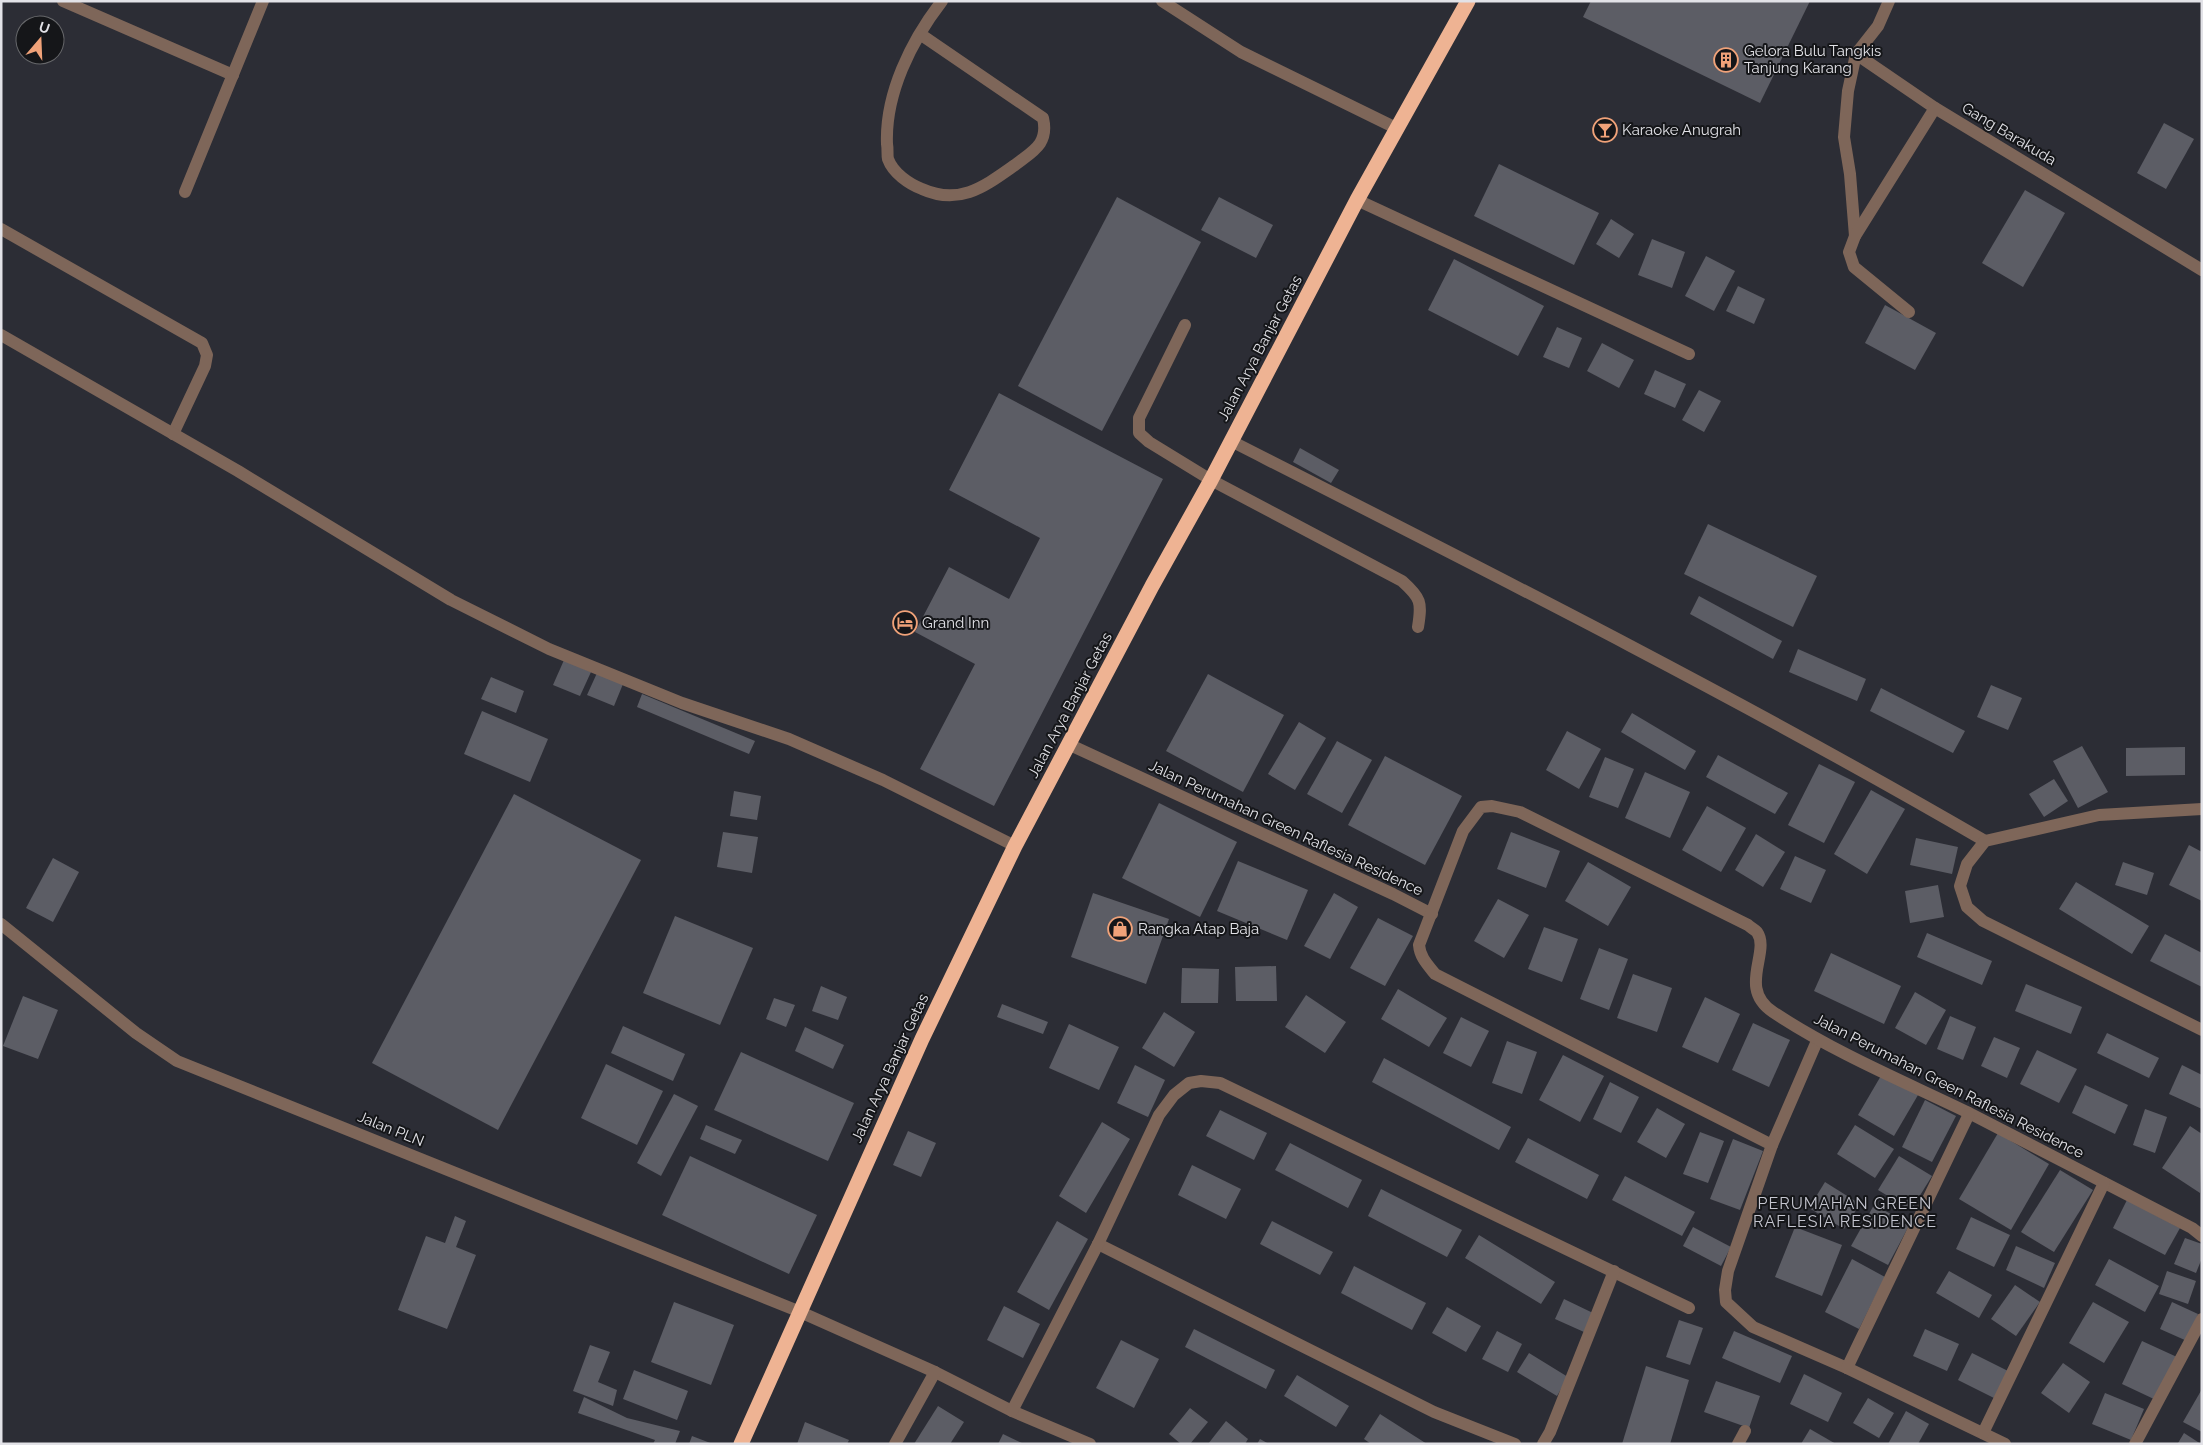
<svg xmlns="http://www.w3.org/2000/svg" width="2203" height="1445" font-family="Raleway,sans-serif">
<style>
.building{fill:#5c5d65}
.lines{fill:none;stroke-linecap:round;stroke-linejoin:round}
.lane{stroke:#7e6659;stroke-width:12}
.street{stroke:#7e6659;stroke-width:12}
.highway{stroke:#eeb393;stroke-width:15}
.labels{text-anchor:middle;stroke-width:4;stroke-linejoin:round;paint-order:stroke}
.poi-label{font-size:15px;fill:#e2e2e7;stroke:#151619;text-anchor:start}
.street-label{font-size:15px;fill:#e2e2e7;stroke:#151619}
.neighbourhood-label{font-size:16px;letter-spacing:1px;fill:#c4c5cf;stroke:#151619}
</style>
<rect width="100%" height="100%" fill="#2c2d35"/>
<g class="building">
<polygon points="1591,1 1810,1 1760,103 1583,17"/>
<polygon points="2164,123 2194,139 2166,189 2137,173"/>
<polygon points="1499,164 1599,213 1574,265 1474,216"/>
<polygon points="2025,190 2065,213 2023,287 1982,263"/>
<polygon points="1117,197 1201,242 1102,431 1018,386"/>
<polygon points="1219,197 1273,225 1256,258 1201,230"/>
<polygon points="1611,219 1634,234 1619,258 1596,244"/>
<polygon points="1652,239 1685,252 1672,288 1638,275"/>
<polygon points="1706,256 1735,271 1714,311 1685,296"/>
<polygon points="1454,259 1544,306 1518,356 1428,310"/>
<polygon points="1738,286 1765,299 1754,324 1726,311"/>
<polygon points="1885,305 1936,333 1915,370 1865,343"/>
<polygon points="1557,327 1582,338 1569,368 1543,357"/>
<polygon points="1602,343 1634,360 1619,388 1587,371"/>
<polygon points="1655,370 1686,384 1675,408 1644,394"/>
<polygon points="1699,390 1721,401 1704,432 1682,420"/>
<polygon points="999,393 1163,479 994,806 920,769 975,664 915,632 949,567 1009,599 1040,538 949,490"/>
<polygon points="1300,448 1339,470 1331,483 1293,462"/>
<polygon points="1708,524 1817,576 1793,627 1684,574"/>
<polygon points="1699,596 1782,641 1773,659 1690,614"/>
<polygon points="1798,649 1866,679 1857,701 1789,672"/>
<polygon points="564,660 591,672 580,696 553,685"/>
<polygon points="597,673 623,684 614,706 587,695"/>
<polygon points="1208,674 1284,715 1243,792 1166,751"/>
<polygon points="491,677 524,691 516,713 481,699"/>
<polygon points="1991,685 2022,698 2008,730 1977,717"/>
<polygon points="1881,688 1965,731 1953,753 1870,711"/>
<polygon points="642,694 755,741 749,754 637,707"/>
<polygon points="482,711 548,739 530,782 464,754"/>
<polygon points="1632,713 1696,751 1685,770 1621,732"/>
<polygon points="1299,722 1326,738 1295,790 1268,774"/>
<polygon points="1567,731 1601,749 1579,789 1546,770"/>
<polygon points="1337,741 1372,760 1342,813 1307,794"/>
<polygon points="2082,746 2108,792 2078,808 2053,761"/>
<polygon points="2185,747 2185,775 2126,776 2126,748"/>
<polygon points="1718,755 1788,793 1775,814 1706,777"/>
<polygon points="1385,756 1462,796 1425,865 1348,825"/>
<polygon points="1605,757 1634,769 1618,808 1589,797"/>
<polygon points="1819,764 1855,782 1824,843 1788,825"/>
<polygon points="1645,772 1690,792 1670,838 1625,818"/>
<polygon points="2054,779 2068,801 2044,817 2029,794"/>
<polygon points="1871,790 1905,809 1867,874 1834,854"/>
<polygon points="734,791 761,796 757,820 730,816"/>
<polygon points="514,794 641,860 498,1130 372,1063"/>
<polygon points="1159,803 1237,842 1200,917 1122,878"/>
<polygon points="1707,806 1746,828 1721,872 1682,850"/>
<polygon points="723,832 758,837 752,873 717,867"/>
<polygon points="1511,832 1560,851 1546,888 1497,869"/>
<polygon points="1756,834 1785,852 1763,887 1735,870"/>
<polygon points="1916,838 1958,847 1952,874 1910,865"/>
<polygon points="2189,845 2202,852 2202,901 2169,885"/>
<polygon points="1795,856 1826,870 1811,903 1780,889"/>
<polygon points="53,858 79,872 53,922 26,908"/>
<polygon points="1238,861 1308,890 1287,940 1217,911"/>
<polygon points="1588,862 1631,887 1608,926 1565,901"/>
<polygon points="2123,862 2154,873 2147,895 2115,885"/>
<polygon points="2076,882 2149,926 2132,954 2059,909"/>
<polygon points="1938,885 1944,917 1910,923 1905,891"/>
<polygon points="1093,893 1169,919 1146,984 1071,957"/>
<polygon points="1334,893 1358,907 1330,959 1304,946"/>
<polygon points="1498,899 1529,915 1504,958 1474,941"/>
<polygon points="675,916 753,948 720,1025 643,993"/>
<polygon points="1378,918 1413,936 1385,986 1350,968"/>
<polygon points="1544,927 1578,939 1562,982 1528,969"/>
<polygon points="1927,933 1992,961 1982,985 1917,957"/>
<polygon points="2165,934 2202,953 2202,987 2150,961"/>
<polygon points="1599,948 1628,959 1609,1010 1580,999"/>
<polygon points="1831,953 1901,986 1884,1024 1814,991"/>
<polygon points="1276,966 1277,1001 1236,1001 1235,967"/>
<polygon points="1182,968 1219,969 1218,1003 1181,1003"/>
<polygon points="1633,974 1672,988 1657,1032 1617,1018"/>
<polygon points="2026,984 2082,1007 2071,1034 2015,1011"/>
<polygon points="821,986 847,997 838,1020 812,1011"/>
<polygon points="1398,989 1447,1018 1429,1047 1381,1019"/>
<polygon points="1915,992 1946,1010 1926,1045 1895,1028"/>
<polygon points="1306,995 1346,1022 1325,1053 1285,1027"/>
<polygon points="23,996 58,1010 38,1059 3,1046"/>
<polygon points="1705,997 1740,1014 1718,1063 1682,1047"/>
<polygon points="774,998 795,1005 786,1027 766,1019"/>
<polygon points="1002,1004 1048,1022 1043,1034 997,1017"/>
<polygon points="1164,1012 1195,1032 1174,1067 1142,1048"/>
<polygon points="1950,1016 1976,1027 1963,1060 1937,1049"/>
<polygon points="1461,1017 1489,1031 1471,1067 1443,1053"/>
<polygon points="1753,1023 1790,1040 1769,1087 1732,1070"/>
<polygon points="1069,1024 1119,1047 1099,1090 1049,1068"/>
<polygon points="623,1026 685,1054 673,1081 611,1053"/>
<polygon points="805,1027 844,1045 833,1069 795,1051"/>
<polygon points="2107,1033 2159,1058 2149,1078 2097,1053"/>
<polygon points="1994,1037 2020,1048 2007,1078 1981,1066"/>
<polygon points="1507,1041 1537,1052 1522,1094 1492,1083"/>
<polygon points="2037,1050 2077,1069 2059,1103 2020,1084"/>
<polygon points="741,1052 854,1103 828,1161 714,1110"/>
<polygon points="1563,1055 1604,1076 1580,1122 1539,1100"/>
<polygon points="1384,1058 1511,1127 1499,1150 1372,1082"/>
<polygon points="606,1064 663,1091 637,1145 581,1118"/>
<polygon points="1135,1065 1165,1080 1148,1117 1117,1103"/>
<polygon points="2182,1065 2202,1075 2202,1109 2169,1094"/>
<polygon points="1882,1074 1918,1095 1894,1136 1858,1115"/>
<polygon points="1610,1082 1639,1097 1621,1133 1593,1119"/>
<polygon points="2085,1085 2128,1105 2115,1134 2072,1113"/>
<polygon points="674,1094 698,1106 661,1176 637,1163"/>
<polygon points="1925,1100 1956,1116 1932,1162 1902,1147"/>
<polygon points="1657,1108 1685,1124 1666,1158 1637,1142"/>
<polygon points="2145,1109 2167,1117 2155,1153 2133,1145"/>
<polygon points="1220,1110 1267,1133 1254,1160 1206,1136"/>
<polygon points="1102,1122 1130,1139 1086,1213 1059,1196"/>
<polygon points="706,1125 742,1140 735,1154 700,1139"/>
<polygon points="1855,1125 1894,1149 1875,1178 1837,1154"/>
<polygon points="2190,1126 2202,1134 2200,1193 2162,1168"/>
<polygon points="908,1131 936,1143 921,1177 893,1165"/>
<polygon points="1700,1132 1724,1141 1708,1183 1683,1174"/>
<polygon points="1998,1133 2049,1164 2011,1230 1959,1199"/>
<polygon points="1528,1138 1599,1175 1587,1199 1515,1162"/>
<polygon points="1733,1139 1763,1151 1740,1210 1710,1199"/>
<polygon points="1290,1143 1362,1180 1348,1208 1275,1170"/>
<polygon points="690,1156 817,1215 789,1274 662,1215"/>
<polygon points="1899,1156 1932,1176 1911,1210 1878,1190"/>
<polygon points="1192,1165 1241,1189 1226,1219 1178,1195"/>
<polygon points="2060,1170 2093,1190 2054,1252 2021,1232"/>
<polygon points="1625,1176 1695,1212 1682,1236 1612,1200"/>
<polygon points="1825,1182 1860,1204 1844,1229 1809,1208"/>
<polygon points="1381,1189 1462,1230 1447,1257 1368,1216"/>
<polygon points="2127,1200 2180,1228 2165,1255 2113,1228"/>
<polygon points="1874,1205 1910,1224 1888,1265 1851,1246"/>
<polygon points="455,1216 466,1221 456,1247 476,1255 447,1329 398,1310 426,1236 445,1243"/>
<polygon points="1971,1217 2010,1235 1994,1267 1956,1249"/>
<polygon points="1057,1221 1088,1239 1049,1310 1017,1292"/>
<polygon points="1272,1221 1333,1252 1320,1275 1260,1244"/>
<polygon points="1693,1227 1731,1247 1721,1266 1683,1246"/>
<polygon points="1795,1227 1842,1245 1822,1296 1775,1277"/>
<polygon points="1479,1235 1555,1282 1541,1304 1465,1258"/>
<polygon points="2185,1238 2202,1244 2202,1258 2196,1273 2174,1264"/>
<polygon points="2016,1246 2055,1263 2044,1288 2006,1270"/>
<polygon points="1852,1259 1885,1277 1859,1329 1825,1312"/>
<polygon points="2109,1259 2159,1286 2145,1312 2095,1285"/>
<polygon points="1354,1266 1426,1303 1412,1330 1341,1293"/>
<polygon points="1949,1271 1992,1295 1979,1318 1936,1293"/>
<polygon points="2167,1271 2196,1281 2188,1304 2159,1294"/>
<polygon points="2015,1285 2040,1302 2016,1336 1991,1319"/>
<polygon points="1564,1299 1593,1313 1584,1332 1555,1319"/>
<polygon points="674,1302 734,1325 711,1385 651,1362"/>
<polygon points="2093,1302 2129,1322 2104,1363 2069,1343"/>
<polygon points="2172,1302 2198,1314 2187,1341 2160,1329"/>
<polygon points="1004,1306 1040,1324 1023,1358 987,1340"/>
<polygon points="1447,1307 1481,1326 1466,1352 1432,1333"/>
<polygon points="1679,1320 1703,1328 1690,1365 1666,1357"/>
<polygon points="1194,1329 1275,1370 1266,1389 1185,1347"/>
<polygon points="1925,1329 1959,1344 1947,1371 1913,1356"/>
<polygon points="1497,1331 1522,1344 1508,1372 1482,1359"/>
<polygon points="1734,1331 1792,1356 1780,1383 1722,1358"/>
<polygon points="1121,1340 1159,1359 1134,1408 1096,1388"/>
<polygon points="2142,1341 2177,1357 2156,1400 2122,1384"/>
<polygon points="590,1345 610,1352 598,1382 617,1390 613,1406 573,1391"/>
<polygon points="1529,1353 1568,1377 1557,1396 1517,1372"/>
<polygon points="1972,1353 2008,1371 1994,1398 1958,1380"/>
<polygon points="2063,1363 2090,1382 2069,1413 2041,1393"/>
<polygon points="1646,1366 1689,1380 1670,1444 1622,1444"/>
<polygon points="634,1370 688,1391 677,1420 623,1399"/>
<polygon points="1804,1374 1842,1393 1828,1422 1790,1404"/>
<polygon points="1297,1375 1349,1406 1336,1427 1284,1396"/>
<polygon points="1716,1381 1760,1396 1749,1428 1704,1412"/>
<polygon points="2202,1389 2202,1432 2183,1422"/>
<polygon points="2105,1393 2144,1409 2131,1440 2092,1424"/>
<polygon points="584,1397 627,1418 680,1431 675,1444 653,1444 655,1440 578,1413"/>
<polygon points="1868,1398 1894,1413 1879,1438 1853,1423"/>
<polygon points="938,1406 964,1422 950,1444 914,1444"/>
<polygon points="1190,1408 1208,1422 1190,1444 1181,1444 1169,1434"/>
<polygon points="1906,1411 1929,1424 1918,1444 1888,1444"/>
<polygon points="1380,1414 1427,1444 1371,1444 1364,1439"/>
<polygon points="1226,1421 1248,1439 1245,1444 1208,1444"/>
<polygon points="805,1422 849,1440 847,1444 797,1444"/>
<polygon points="1810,1429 1836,1444 1801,1444"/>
<polygon points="2184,1433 2201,1444 2178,1443"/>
<polygon points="1003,1434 1024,1444 998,1444"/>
<polygon points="692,1436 713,1444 689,1444"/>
<polygon points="1260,1439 1269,1444 1257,1444"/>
</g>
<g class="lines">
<g class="lane">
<path d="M1185,325L1139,418V433L1149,442L1211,480L1402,581C1421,598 1422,602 1418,627"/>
<polyline points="1,924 136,1033 177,1061 798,1311"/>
</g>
<g class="street">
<polyline points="63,1 233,75"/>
<polyline points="1162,1 1241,52 1396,128"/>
<polyline points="1889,1 1878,26 1856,54 1935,108 2202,270"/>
<path d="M920,34L1043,118C1049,144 1033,151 1015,165C985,186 960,206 922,189C909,184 893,173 888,159C887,155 888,149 887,144C885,94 911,41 942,1"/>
<polyline points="185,192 263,1"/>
<polyline points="1357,200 1689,354"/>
<polyline points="1,229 202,343 207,355 205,366 173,434"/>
<polyline points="1855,236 1850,174 1844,137 1848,91 1856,54"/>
<polyline points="1909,312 1854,267 1849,252 1855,236 1935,108"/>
<polyline points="1,335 238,471 451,600 549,649 682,703 789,739 883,780 1015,846"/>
<path d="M1231,441C1485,570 1739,698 1985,841"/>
<polyline points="1068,744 1393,894 1432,914"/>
<polyline points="2202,809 2099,815 1985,841 1967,864 1960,886 1967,907 1983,921 2202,1030"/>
<polyline points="1817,1041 1772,1145 1728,1271 1725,1290 1726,1302 1753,1327 1847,1368 2005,1444"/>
<path d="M1772,1145L1435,974C1427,964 1420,957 1419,945L1463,831L1481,807L1492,806L1520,812L1748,925C1750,927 1755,930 1757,932C1771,952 1737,988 1773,1012C1835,1053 1903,1081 1969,1113C2044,1151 2117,1190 2192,1228L2202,1236"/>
<polyline points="1098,1244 1434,1412 1515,1444"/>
<polyline points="798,1311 935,1372 1012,1411 1090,1444"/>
<polyline points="1847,1368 1969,1114"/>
<polyline points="1012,1411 1098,1244 1159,1115 1174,1095 1189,1083 1201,1081 1220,1083 1689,1308"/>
<polyline points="1983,1433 2104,1183"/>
<polyline points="895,1444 935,1372"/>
<polyline points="1543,1444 1550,1432 1614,1271"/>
<polyline points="1738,1444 1745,1431"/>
<polyline points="2135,1444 2202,1319"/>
</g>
<polyline class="highway" points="741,1444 922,1039 1015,846 1152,586 1211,480 1357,200 1468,1"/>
</g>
<defs>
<g id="building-ring" transform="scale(1.25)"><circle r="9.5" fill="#151619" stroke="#f0a279" stroke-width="1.5"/><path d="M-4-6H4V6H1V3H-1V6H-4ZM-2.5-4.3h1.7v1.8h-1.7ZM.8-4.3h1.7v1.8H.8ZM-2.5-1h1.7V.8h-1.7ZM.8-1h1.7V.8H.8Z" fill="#f0a279"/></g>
<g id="bar-ring" transform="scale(1.25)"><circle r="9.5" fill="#151619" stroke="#f0a279" stroke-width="1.5"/><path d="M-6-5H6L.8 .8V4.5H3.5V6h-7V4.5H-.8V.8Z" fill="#f0a279"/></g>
<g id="hotel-ring" transform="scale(1.25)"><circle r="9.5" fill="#151619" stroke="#f0a279" stroke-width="1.5"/><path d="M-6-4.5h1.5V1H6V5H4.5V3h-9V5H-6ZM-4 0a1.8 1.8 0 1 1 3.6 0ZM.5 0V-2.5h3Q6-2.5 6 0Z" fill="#f0a279"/></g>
<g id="shop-ring" transform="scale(1.25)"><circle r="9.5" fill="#151619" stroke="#f0a279" stroke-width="1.5"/><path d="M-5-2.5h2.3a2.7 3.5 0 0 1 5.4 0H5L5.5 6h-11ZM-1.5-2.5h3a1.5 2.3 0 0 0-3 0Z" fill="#f0a279"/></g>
</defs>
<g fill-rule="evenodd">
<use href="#building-ring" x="1726" y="60"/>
<use href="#bar-ring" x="1605" y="130"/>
<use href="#hotel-ring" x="905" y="623"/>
<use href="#shop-ring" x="1120" y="929"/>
</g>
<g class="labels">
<g class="poi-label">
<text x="1744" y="56">Gelora Bulu Tangkis<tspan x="1744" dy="17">Tanjung Karang</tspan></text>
<text x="1622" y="135">Karaoke Anugrah</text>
<text x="922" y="628">Grand Inn</text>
<text x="1138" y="934">Rangka Atap Baja</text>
</g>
<g class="street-label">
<text transform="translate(2009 134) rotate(31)" y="5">Gang Barakuda</text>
<text transform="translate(1260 348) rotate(-62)" y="5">Jalan Arya Banjar Getas</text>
<text transform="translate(1070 705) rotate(-62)" y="5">Jalan Arya Banjar Getas</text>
<text transform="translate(1286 828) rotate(25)" y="5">Jalan Perumahan Green Raflesia Residence</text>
<text transform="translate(890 1068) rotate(-65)" y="5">Jalan Arya Banjar Getas</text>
<text transform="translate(1949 1086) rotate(27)" y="5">Jalan Perumahan Green Raflesia Residence</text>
<text transform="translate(391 1129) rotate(22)" y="5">Jalan PLN</text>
</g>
<g class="neighbourhood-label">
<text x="1845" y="1209">PERUMAHAN GREEN<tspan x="1845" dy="18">RAFLESIA RESIDENCE</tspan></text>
</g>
</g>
<rect width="2203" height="1445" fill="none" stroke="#e2e2e7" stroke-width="5"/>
<g transform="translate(40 40) rotate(19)"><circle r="24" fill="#151619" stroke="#67686b"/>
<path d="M0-4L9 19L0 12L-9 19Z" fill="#f0a279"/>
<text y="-8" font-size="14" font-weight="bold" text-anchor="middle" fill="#e2e2e7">U</text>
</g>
</svg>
